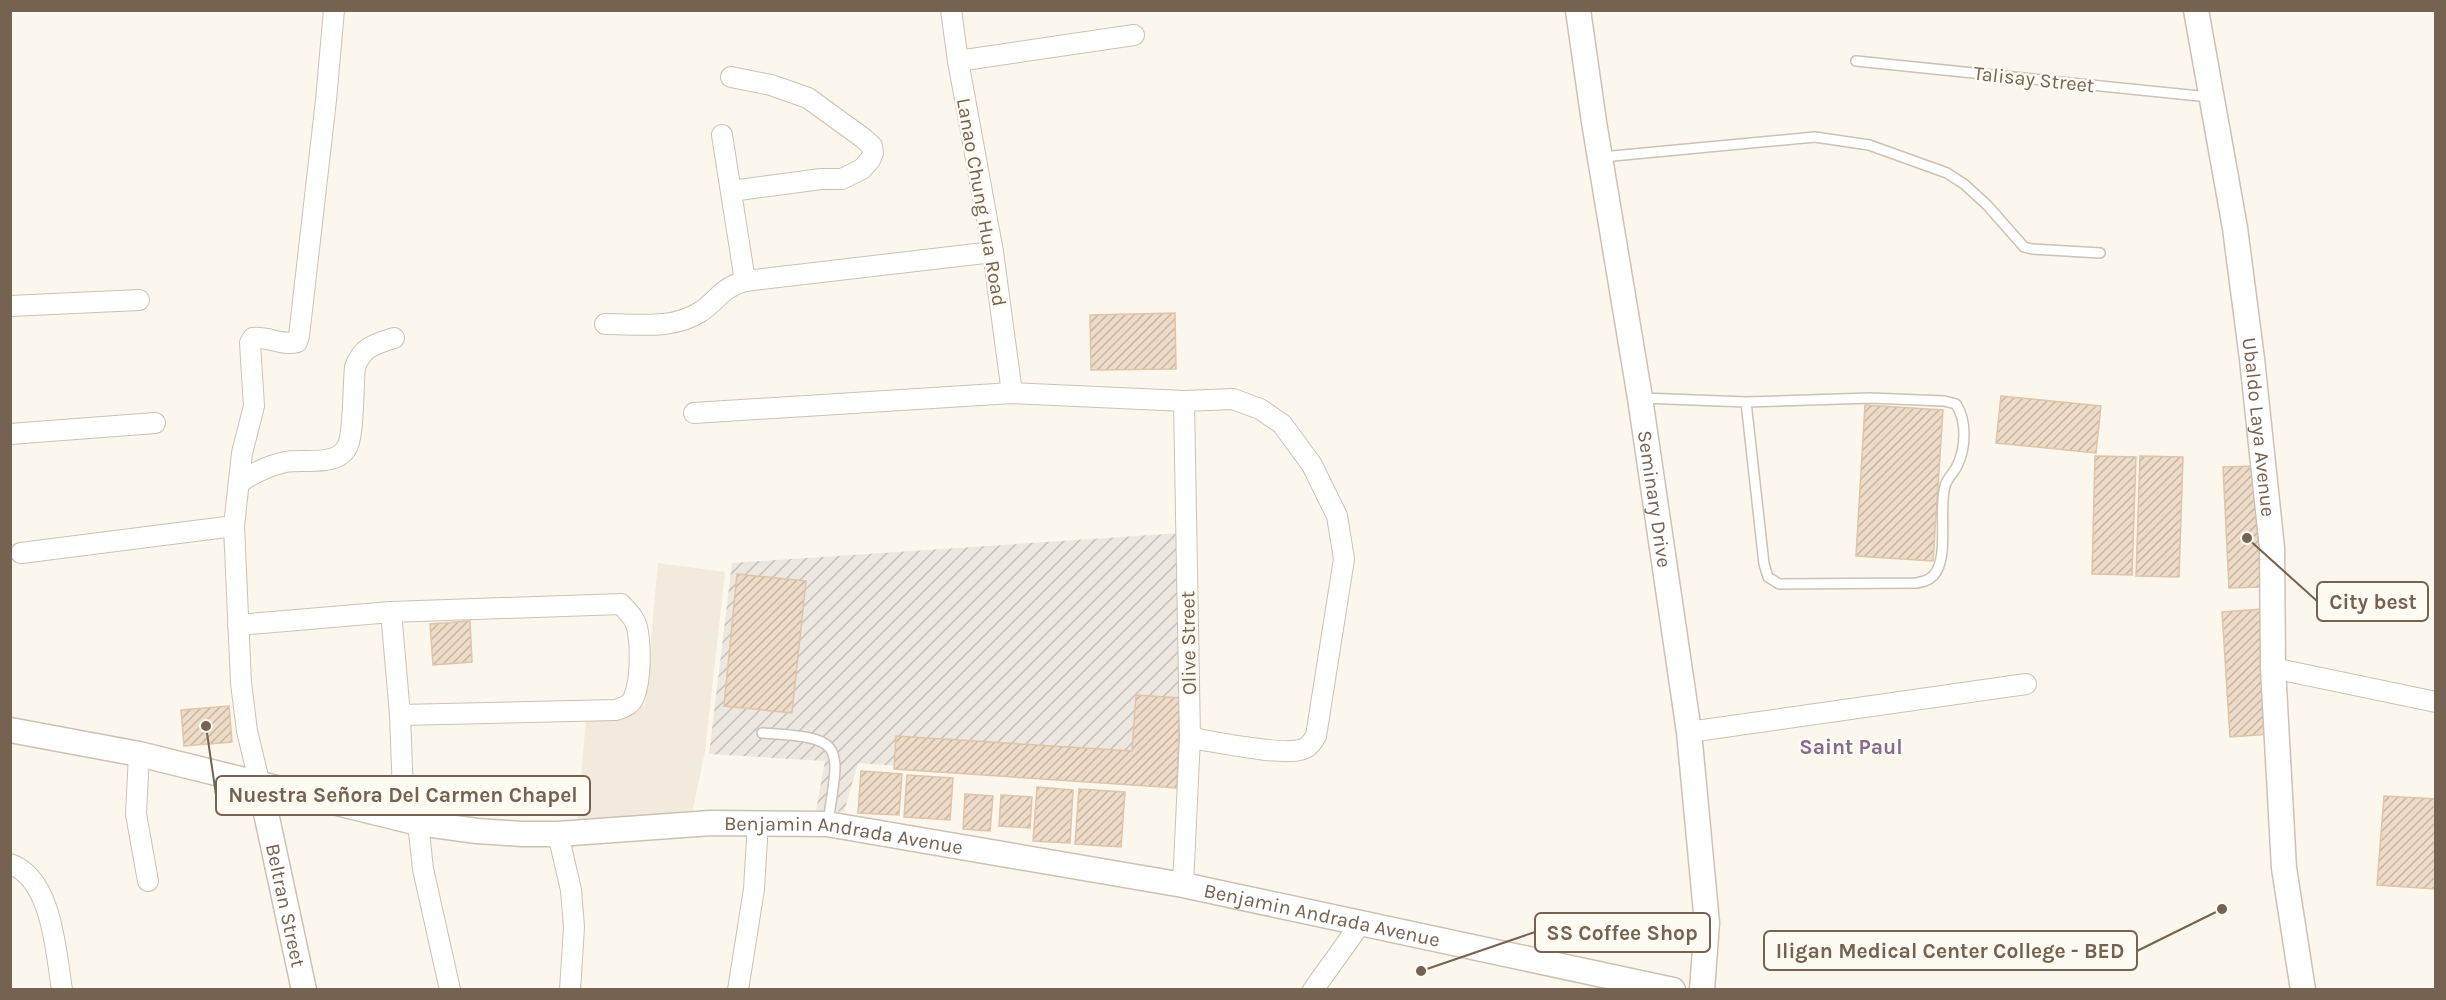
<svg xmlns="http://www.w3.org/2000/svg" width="2446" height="1000" font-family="Karla,sans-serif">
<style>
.residential{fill:#f2eadc}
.industrial{fill:url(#industrial-furrows)}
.building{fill:url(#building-hatch);stroke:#dfc4a8;stroke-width:1.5}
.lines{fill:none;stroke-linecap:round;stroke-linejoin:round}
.service-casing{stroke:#cdc1b3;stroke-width:12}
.minor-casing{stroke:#cdc1b3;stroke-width:22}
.tertiary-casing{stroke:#cdc1b3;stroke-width:27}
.service{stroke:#fff;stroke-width:9}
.minor{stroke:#fff;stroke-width:20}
.tertiary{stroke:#fff;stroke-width:24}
.labels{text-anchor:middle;stroke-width:5;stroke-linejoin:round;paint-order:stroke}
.street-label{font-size:20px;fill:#756251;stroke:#fefbf3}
.neighbourhood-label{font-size:21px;font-weight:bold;fill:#886990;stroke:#fefbf3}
.leader{fill:none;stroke:#756251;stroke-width:2}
.callout-dot{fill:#756251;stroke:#fefbf3;stroke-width:2}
.callout{fill:#fefbf3;stroke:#756251;stroke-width:2}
.callout-label{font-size:21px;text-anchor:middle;font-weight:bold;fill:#756251}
</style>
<defs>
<pattern id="industrial-furrows" width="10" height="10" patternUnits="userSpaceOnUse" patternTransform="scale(1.5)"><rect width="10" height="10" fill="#ece7e1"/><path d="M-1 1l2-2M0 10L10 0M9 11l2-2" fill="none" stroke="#c4bfb9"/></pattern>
<pattern id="building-hatch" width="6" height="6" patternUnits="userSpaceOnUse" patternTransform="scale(1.5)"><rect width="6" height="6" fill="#eedbc7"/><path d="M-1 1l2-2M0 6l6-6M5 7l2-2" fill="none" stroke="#c5b5a4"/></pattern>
</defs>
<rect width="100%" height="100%" fill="#fbf7ed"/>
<polygon class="residential" points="658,563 725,572 705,751 692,814 577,825 587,707 645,706"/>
<polygon class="industrial" points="1181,533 1177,788 858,763 844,812 816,810 825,761 709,754 732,563"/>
<g class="building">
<polygon points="1175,313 1176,369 1091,370 1090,315"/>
<polygon points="2001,396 2101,406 2096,453 1996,443"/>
<polygon points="1865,405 1943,410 1933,561 1856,556"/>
<polygon points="2095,456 2136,457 2132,575 2092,574"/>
<polygon points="2140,456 2183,457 2179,577 2136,576"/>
<polygon points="2255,466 2261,587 2229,588 2223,467"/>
<polygon points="737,574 806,581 792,713 724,706"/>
<polygon points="2262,609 2270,734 2230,737 2222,612"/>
<polygon points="470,621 472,662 433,665 430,624"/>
<polygon points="1136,695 1180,698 1177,788 894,769 896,736 1132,751"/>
<polygon points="229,706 232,742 184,746 181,710"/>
<polygon points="861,771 902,774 899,815 858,813"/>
<polygon points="907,775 953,778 950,820 904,817"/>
<polygon points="1037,787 1073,790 1070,843 1033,841"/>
<polygon points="1079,789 1125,792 1121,847 1075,844"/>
<polygon points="965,794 993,796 990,831 963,829"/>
<polygon points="1001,795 1032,797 1030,828 999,826"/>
<polygon points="2384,796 2436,799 2436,889 2377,885"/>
</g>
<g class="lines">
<g class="service-casing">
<g id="service">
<polyline points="1856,61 2209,97"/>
<polyline points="1602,157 1815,137 1869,145 1947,173 1964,184 1987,205 2024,247 2032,249 2100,253"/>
<path d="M1642,398L1746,402L1870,398L1944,401L1956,404C1967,421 1966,448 1957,466C1954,473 1947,478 1945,486C1938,509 1950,559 1933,576C1928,581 1922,582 1916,583L1779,584L1768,577L1764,564L1746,402"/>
<path d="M762,733C846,738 840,743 828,822"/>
</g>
</g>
<g class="minor-casing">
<g id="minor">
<polyline points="951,10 958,61 993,252 1012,393"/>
<polyline points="958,61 1134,35"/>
<polyline points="731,77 771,85 808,98 863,138 872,146 873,153 870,160 862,169 842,179 821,179 731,191"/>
<polyline points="722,135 745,281"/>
<polyline points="10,306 139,300"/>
<path d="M605,324C636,324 673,330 700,312C719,300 719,289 745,281L993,252"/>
<path d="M694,413L1012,393L1184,401L1233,399L1260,409L1282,424L1312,465L1337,516L1344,559L1316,736C1312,742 1309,747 1303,749C1284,757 1213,741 1190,738"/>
<polyline points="10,434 155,423"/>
<path d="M239,483C253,473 268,466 285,462C303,458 339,468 348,445C354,430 353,385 355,367C362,347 375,344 394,338"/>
<polyline points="21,553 234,526"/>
<polyline points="391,612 400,715 404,819"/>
<path d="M238,625L391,612L621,604C627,611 635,618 637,627C641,645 641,680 634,697C631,705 624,707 616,710L400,715"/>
<polyline points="2273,668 2436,702"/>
<polyline points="1689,732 2026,684"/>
<polyline points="139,754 136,814 148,881"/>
<path d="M260,785L247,731L241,683L234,526L242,453L254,406L250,343L253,338C268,336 282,346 297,342L299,336L326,100L334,10"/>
<polyline points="418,823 423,869 450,990"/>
<polyline points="558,834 571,890 574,927 570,990"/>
<path d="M10,864C52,878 56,952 62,990"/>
<polyline points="1183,885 1190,738 1184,401"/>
<polyline points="738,990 754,889 758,822"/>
<polyline points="1313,990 1361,923"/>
</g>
</g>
<g class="tertiary-casing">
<g id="tertiary">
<path id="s1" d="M1578,10L1594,122L1640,398L1689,732L1707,923L1702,990"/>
<path id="s2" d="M2196,10L2235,228L2252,359L2272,548L2273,668L2284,868L2303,990"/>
<path id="s3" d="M10,730L139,754L418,823L477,831L522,834H558L711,823L827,824L1183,885L1673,990"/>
<path id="s4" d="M260,785L304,990"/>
</g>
</g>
<use href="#service" class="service"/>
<use href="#minor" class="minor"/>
<use href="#tertiary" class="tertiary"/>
</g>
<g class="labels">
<g class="street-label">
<text transform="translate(2034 79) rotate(6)" y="7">Talisay Street</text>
<text transform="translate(982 202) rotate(80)" y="7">Lanao Chung Hua Road</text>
<text dy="7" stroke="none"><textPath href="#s2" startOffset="422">Ubaldo Laya Avenue</textPath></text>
<text dy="7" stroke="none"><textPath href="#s1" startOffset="495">Seminary Drive</textPath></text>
<text transform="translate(1188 643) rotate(-91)" y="7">Olive Street</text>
<text dy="7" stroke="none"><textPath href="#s3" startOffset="846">Benjamin Andrada Avenue</textPath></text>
<text dy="7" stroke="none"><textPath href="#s4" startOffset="123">Beltran Street</textPath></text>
<text dy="7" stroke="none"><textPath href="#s3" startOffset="1332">Benjamin Andrada Avenue</textPath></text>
</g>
<g class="neighbourhood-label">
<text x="1851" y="754">Saint Paul</text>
</g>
</g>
<path class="leader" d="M2247 538L2317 601M206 726L216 795M1421 971L1535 932M2222 909L2137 951"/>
<g class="callout-dot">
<circle cx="2247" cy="538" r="6"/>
<circle cx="206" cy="726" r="6"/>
<circle cx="1421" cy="971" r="6"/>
<circle cx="2222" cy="909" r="6"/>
</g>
<g class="callout">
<rect x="2317" y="582" width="111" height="39" rx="6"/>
<rect x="216" y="776" width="374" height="39" rx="6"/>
<rect x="1535" y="913" width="175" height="39" rx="6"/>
<rect x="1764" y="931" width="373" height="39" rx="6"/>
</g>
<g class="callout-label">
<text x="2373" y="609">City best</text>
<text x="403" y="802">Nuestra Señora Del Carmen Chapel</text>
<text x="1622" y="940">SS Coffee Shop</text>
<text x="1950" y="958">Iligan Medical Center College - BED</text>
</g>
<rect width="2446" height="1000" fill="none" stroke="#756251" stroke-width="24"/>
</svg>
